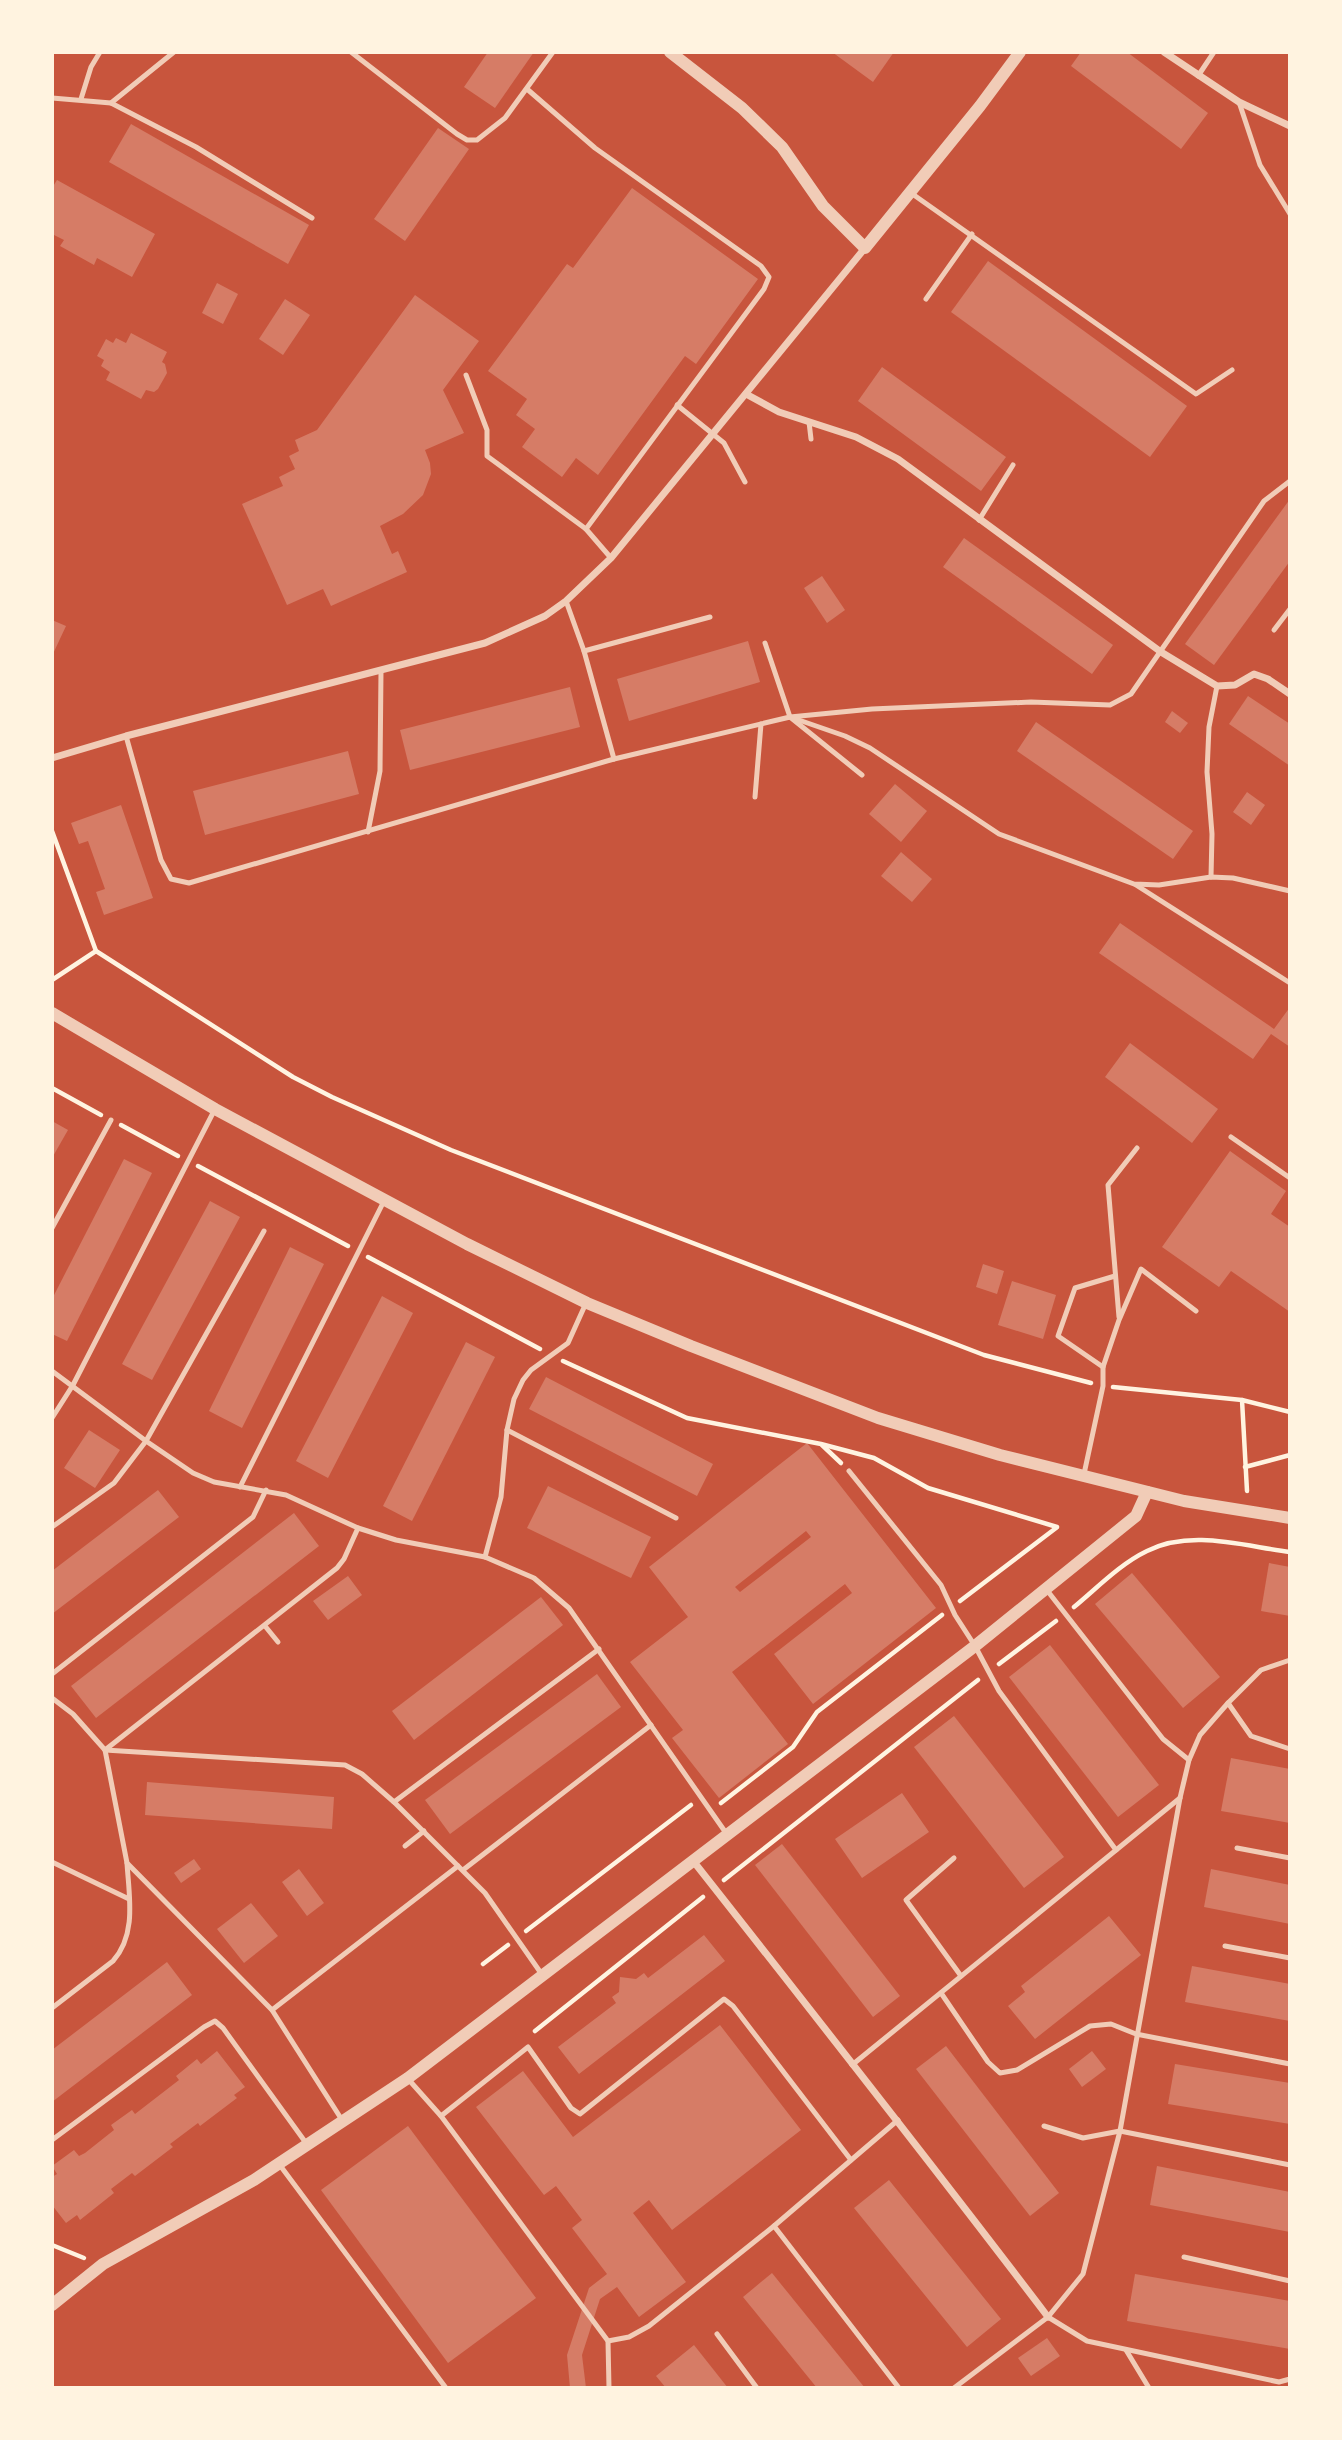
<svg xmlns="http://www.w3.org/2000/svg" width="1342" height="2440" font-family="'Source Serif 4',serif">
<style>
.building{fill:#d67c66;fill-rule:evenodd}
.lines{fill:none;stroke-linecap:round;stroke-linejoin:round}
.path{stroke:#fff3e0;stroke-width:4.5}
.service{stroke:#f1ccb7;stroke-width:5}
.minor{stroke:#f1ccb7;stroke-width:7}
.tertiary{stroke:#f1ccb7;stroke-width:12}
</style>
<rect width="100%" height="100%" fill="#c8553d"/>
<g class="building">
<polygon points="488,52 534,52 495,108 464,87"/>
<polygon points="832,52 894,52 873,82"/>
<polygon points="1081,52 1127,52 1208,113 1181,149 1071,66"/>
<polygon points="131,124 309,225 288,264 109,162"/>
<polygon points="438,128 469,149 405,241 374,219"/>
<polygon points="57,180 155,234 132,277 97,258 94,265 60,246 64,240 52,234 52,188"/>
<polygon points="632,188 758,279 696,364 685,356 598,475 576,458 562,477 522,447 535,429 516,415 527,399 488,371 567,264 573,268"/>
<polygon points="988,261 1187,406 1150,457 951,312"/>
<polygon points="217,283 238,294 223,324 202,313"/>
<polygon points="415,295 479,341 443,390 464,433 425,450 430,463 431,474 423,495 403,514 380,526 392,554 398,551 407,572 331,606 323,589 287,605 242,504 283,486 279,477 295,469 289,456 299,451 295,440 317,430"/>
<polygon points="285,299 310,315 283,355 259,339"/>
<polygon points="131,333 167,352 162,362 165,364 167,373 158,389 154,392 146,390 141,399 106,380 110,372 101,366 104,360 97,356 106,339 113,343 116,338 126,343"/>
<polygon points="882,367 1006,457 981,491 858,401"/>
<polygon points="1290,499 1290,561 1214,665 1185,644"/>
<polygon points="964,538 1113,645 1092,674 943,567"/>
<polygon points="822,576 845,610 827,623 804,588"/>
<polygon points="52,620 66,626 52,656"/>
<polygon points="748,641 760,682 629,721 617,679"/>
<polygon points="570,687 580,727 410,770 400,730"/>
<polygon points="1248,696 1290,724 1290,766 1229,724"/>
<polygon points="1172,711 1188,723 1180,733 1165,722"/>
<polygon points="1036,722 1193,831 1173,859 1017,751"/>
<polygon points="348,751 359,794 205,835 193,791"/>
<polygon points="895,784 927,811 901,842 869,814"/>
<polygon points="1247,792 1265,805 1251,825 1233,812"/>
<polygon points="121,805 153,898 104,915 96,892 105,889 88,841 79,844 71,823"/>
<polygon points="901,852 932,879 912,902 881,876"/>
<polygon points="1120,923 1274,1029 1290,1007 1290,1047 1271,1034 1253,1059 1099,953"/>
<polygon points="1130,1043 1218,1109 1192,1143 1105,1077"/>
<polygon points="52,1121 68,1130 52,1158"/>
<polygon points="1230,1151 1286,1191 1271,1214 1290,1227 1290,1312 1231,1271 1219,1287 1162,1247"/>
<polygon points="124,1159 152,1173 67,1341 52,1334 52,1299"/>
<polygon points="210,1201 240,1217 152,1380 122,1364"/>
<polygon points="290,1247 324,1264 242,1428 209,1411"/>
<polygon points="983,1264 1004,1271 997,1294 976,1287"/>
<polygon points="1012,1281 1056,1295 1043,1339 998,1325"/>
<polygon points="382,1296 413,1313 328,1478 296,1461"/>
<polygon points="466,1342 495,1357 412,1521 383,1506"/>
<polygon points="546,1377 713,1464 697,1496 529,1409"/>
<polygon points="89,1430 120,1450 95,1488 64,1468"/>
<path d="M807,1443L936,1608L813,1704L774,1654L852,1593L845,1584L732,1672L788,1744L719,1798L672,1738L683,1730L630,1662L688,1617L649,1567ZM806,1531L811,1537L740,1592L735,1587Z"/>
<polygon points="548,1486 651,1537 631,1578 527,1528"/>
<polygon points="158,1490 179,1517 52,1614 52,1571"/>
<polygon points="294,1513 319,1546 96,1718 71,1686"/>
<polygon points="1269,1563 1290,1567 1290,1616 1261,1611"/>
<polygon points="1132,1573 1220,1677 1183,1708 1095,1604"/>
<polygon points="348,1576 362,1595 328,1620 313,1601"/>
<polygon points="541,1597 563,1625 414,1740 392,1711"/>
<polygon points="1050,1645 1159,1785 1118,1817 1009,1677"/>
<polygon points="597,1674 621,1707 450,1834 425,1800"/>
<polygon points="954,1716 1064,1857 1024,1888 914,1747"/>
<polygon points="1231,1758 1290,1769 1290,1823 1221,1811"/>
<polygon points="147,1782 334,1797 332,1829 145,1815"/>
<polygon points="902,1793 929,1832 862,1878 835,1839"/>
<polygon points="782,1844 900,1996 873,2017 755,1865"/>
<polygon points="194,1859 201,1869 181,1883 174,1873"/>
<polygon points="299,1869 324,1903 307,1916 282,1882"/>
<polygon points="1211,1869 1290,1885 1290,1924 1204,1907"/>
<polygon points="251,1903 278,1936 244,1963 217,1929"/>
<polygon points="1109,1916 1141,1955 1035,2039 1008,2006 1025,1992 1021,1986"/>
<polygon points="704,1935 725,1961 579,2074 558,2047 616,2003 612,1997 619,1992 620,1977 636,1979 644,1973 648,1978"/>
<polygon points="167,1962 192,1995 52,2102 52,2050"/>
<polygon points="1192,1966 1290,1984 1290,2021 1185,2002"/>
<polygon points="720,2025 801,2130 672,2230 649,2200 633,2213 686,2282 639,2317 617,2287 600,2299 582,2355 586,2388 570,2388 567,2355 589,2288 607,2274 572,2228 582,2220 556,2186 544,2195 476,2107 523,2071 573,2137"/>
<polygon points="946,2046 1059,2193 1030,2216 916,2069"/>
<polygon points="217,2051 245,2087 234,2095 237,2098 200,2126 198,2123 170,2144 173,2147 135,2176 132,2173 111,2189 114,2193 80,2220 77,2215 66,2223 52,2205 52,2177 57,2174 52,2166 74,2150 79,2156 85,2153 114,2130 111,2125 132,2110 135,2114 179,2080 176,2076 197,2059 201,2064"/>
<polygon points="1092,2051 1106,2069 1082,2087 1069,2069"/>
<polygon points="1175,2064 1290,2083 1290,2124 1168,2104"/>
<polygon points="408,2126 536,2298 448,2363 321,2190"/>
<polygon points="1157,2166 1290,2192 1290,2232 1150,2205"/>
<polygon points="889,2180 1001,2319 967,2347 854,2208"/>
<polygon points="772,2273 865,2388 817,2388 743,2297"/>
<polygon points="1135,2274 1290,2301 1290,2349 1127,2321"/>
<polygon points="1047,2338 1060,2356 1031,2376 1018,2358"/>
<polygon points="694,2345 728,2388 666,2388 656,2376"/>
</g>
<g class="lines">
<g class="path">
<polyline points="52,831 96,951 293,1077 332,1097 451,1150 984,1355 1091,1383"/>
<polyline points="52,980 96,951"/>
<polyline points="52,1088 101,1115"/>
<polyline points="121,1125 178,1156"/>
<polyline points="198,1166 348,1246"/>
<polyline points="368,1257 540,1349"/>
<polyline points="563,1361 687,1418 821,1444 874,1458 928,1488 1057,1527"/>
<polyline points="1113,1387 1242,1400 1290,1412"/>
<polyline points="1242,1400 1247,1491"/>
<polyline points="822,1445 841,1463"/>
<polyline points="1245,1467 1290,1455"/>
<polyline points="960,1601 1056,1528"/>
<path d="M1074,1607C1097,1588 1120,1564 1147,1551C1191,1529 1243,1546 1290,1552"/>
<polyline points="999,1664 1056,1621"/>
<polyline points="721,1803 793,1747 817,1712 942,1615"/>
<polyline points="724,1880 978,1680"/>
<polyline points="526,1931 691,1805"/>
<polyline points="483,1964 508,1945"/>
<polyline points="535,2031 703,1897"/>
<polyline points="52,2245 84,2258"/>
</g>
<g class="service">
<polyline points="351,52 457,134 467,140 477,140 505,118 553,52"/>
<polyline points="1198,76 1214,52"/>
<polyline points="527,89 595,148 761,266 769,277 764,289 586,529"/>
<polyline points="52,98 111,103 174,52"/>
<polyline points="81,99 91,67 100,52"/>
<polyline points="1239,102 1260,165 1290,214"/>
<polyline points="111,103 196,147 312,218"/>
<polyline points="911,193 1196,394 1232,370"/>
<polyline points="926,299 972,234"/>
<polyline points="466,375 487,430 487,456 586,529 611,558"/>
<polyline points="677,405 724,443 745,482"/>
<polyline points="809,422 811,439"/>
<polyline points="979,520 1013,465"/>
<polyline points="566,601 584,651 614,759 790,717 872,709 1031,702 1110,705 1131,694 1264,501 1290,481"/>
<polyline points="1274,630 1290,609"/>
<polyline points="765,643 790,717 862,775"/>
<polyline points="584,651 710,617"/>
<polyline points="793,718 845,736 870,748 999,834 1134,884 1159,885 1211,877 1233,878 1290,891"/>
<polyline points="126,736 161,860 171,879 189,883 614,759"/>
<polyline points="755,797 761,724"/>
<polyline points="368,832 380,771 381,671"/>
<polyline points="1211,877 1212,834 1207,772 1209,727 1217,686"/>
<polyline points="1136,885 1290,983"/>
<polyline points="1231,1137 1290,1178"/>
<polyline points="52,1228 111,1120"/>
<polyline points="1119,1317 1108,1185 1137,1148"/>
<polyline points="1103,1367 1058,1336 1075,1288 1115,1276"/>
<polyline points="52,1371 146,1441 193,1473 214,1482 286,1495 358,1528 396,1540 485,1557 534,1578 569,1608 726,1833"/>
<polyline points="52,1418 73,1385 215,1109"/>
<polyline points="507,1430 676,1518"/>
<polyline points="849,1471 941,1585 955,1615 975,1646 999,1691 1116,1850"/>
<polyline points="1084,1474 1103,1386 1103,1367 1119,1320 1141,1269 1196,1311"/>
<polyline points="240,1487 385,1199"/>
<polyline points="52,1527 114,1483 146,1441 264,1231"/>
<polyline points="485,1557 501,1497 507,1430 514,1399 523,1380 531,1370 568,1343 586,1303"/>
<polyline points="1046,1589 1163,1739 1189,1760"/>
<polyline points="265,1626 278,1642"/>
<polyline points="52,1674 253,1517 266,1490"/>
<polyline points="52,1698 73,1714 105,1750 127,1863 272,2010 342,2120"/>
<polyline points="1228,1703 1261,1670 1290,1660"/>
<polyline points="105,1750 345,1765 362,1774 394,1802 485,1893 543,1976"/>
<polyline points="105,1750 337,1568 344,1559 358,1528"/>
<polyline points="394,1802 599,1649"/>
<polyline points="405,1846 424,1831"/>
<polyline points="1237,1848 1290,1858"/>
<polyline points="954,1858 906,1900 961,1976"/>
<polyline points="52,1862 129,1899"/>
<polyline points="463,1870 651,1725"/>
<polyline points="1225,1946 1290,1958"/>
<polyline points="941,1993 988,2062 1000,2073 1017,2070 1090,2026 1111,2024 1136,2034 1290,2064"/>
<path d="M52,2008L113,1961C137,1934 129,1896 127,1863"/>
<polyline points="272,2010 458,1866"/>
<polyline points="852,2065 1180,1798"/>
<polyline points="409,2080 441,2116 608,2341 609,2388"/>
<polyline points="441,2116 528,2047 571,2108 580,2114 724,1999 733,2006 851,2160"/>
<polyline points="1044,2126 1083,2138 1120,2131 1290,2165"/>
<polyline points="52,2140 204,2027 215,2021 223,2028 306,2143"/>
<polyline points="279,2164 446,2388"/>
<polyline points="774,2226 899,2388"/>
<polyline points="1184,2257 1290,2281"/>
<polyline points="1048,2317 1087,2341 1279,2382 1290,2379"/>
<polyline points="717,2334 757,2388"/>
<polyline points="608,2341 629,2337 649,2326 774,2226 898,2120"/>
<polyline points="1126,2350 1149,2388"/>
<polyline points="954,2388 1048,2317 1083,2274 1120,2131 1180,1798 1189,1760 1200,1735 1228,1703 1251,1736 1290,1749"/>
</g>
<g class="minor">
<polyline points="1164,52 1239,102 1290,126"/>
<polyline points="746,394 779,412 856,437 898,459 1161,652 1217,686 1235,685 1254,674 1268,679 1290,694"/>
<polyline points="52,758 126,736 485,643 545,616 566,601 611,558 865,248"/>
<path d="M694,1862C813,2013 932,2164 1048,2317"/>
</g>
<g class="tertiary">
<polyline points="670,52 742,108 782,147 823,206 865,248 980,106 1020,52"/>
<polyline points="52,1013 215,1109 467,1244 587,1303 691,1346 878,1418 1000,1455 1184,1501 1290,1518"/>
<polyline points="52,2305 103,2264 254,2180 408,2078 975,1646 1136,1516 1147,1492"/>
</g>
</g>
<rect width="1342" height="2440" fill="none" stroke="#fff3e0" stroke-width="108"/>
</svg>
